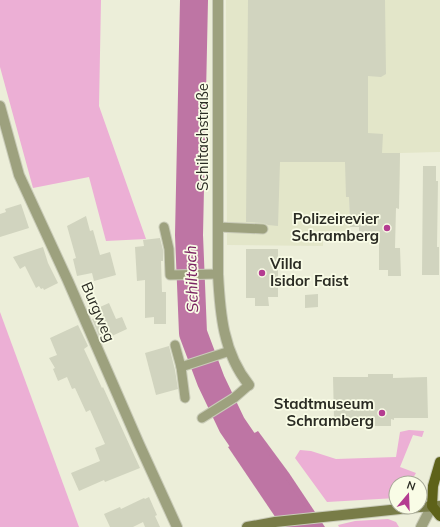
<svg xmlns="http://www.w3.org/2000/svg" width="440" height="527" font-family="Mulish,sans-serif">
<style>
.built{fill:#e3e6c9}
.green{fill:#ecafd5}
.water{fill:#be75a4}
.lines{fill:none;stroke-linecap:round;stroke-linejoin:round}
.river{stroke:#be75a4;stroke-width:28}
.building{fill:#d1d4bf}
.lane-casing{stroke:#c9cbb8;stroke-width:11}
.street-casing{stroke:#c9cbb8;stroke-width:12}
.secondary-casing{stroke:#c9cbb8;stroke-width:12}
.primary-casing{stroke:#c9cbb8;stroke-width:12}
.lane{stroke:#9da17e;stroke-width:9}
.street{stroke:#9da17e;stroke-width:10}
.secondary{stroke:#787c47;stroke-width:10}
.primary{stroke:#5e6219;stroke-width:10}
.poi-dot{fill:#b43c91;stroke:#f9fce6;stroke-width:1.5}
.labels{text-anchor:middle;stroke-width:3.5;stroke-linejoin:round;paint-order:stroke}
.street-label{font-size:15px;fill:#2b2c24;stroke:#f9fce6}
.poi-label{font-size:15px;font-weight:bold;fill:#2b2c24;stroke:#f9fce6;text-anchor:end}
.water-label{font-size:16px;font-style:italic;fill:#7b2463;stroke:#f9fce6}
</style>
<rect width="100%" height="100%" fill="#eceed9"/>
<polygon class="built" points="226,0 440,0 440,152 400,153 399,197 349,197 350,238 323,237 323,246 227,245"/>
<g class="green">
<polygon points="0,0 101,0 99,106 146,239 106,241 89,177 33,188 0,67"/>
<polygon points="0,312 79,527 0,527"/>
<polygon points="409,430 424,431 422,437 413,435 400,467 416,473 410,483 396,483 396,498 327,502 295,458 300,450 311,451 336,459 396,457 400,432"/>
<polygon points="388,519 396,522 399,527 339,527 338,525 355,521"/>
</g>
<polygon class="water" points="258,431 289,473 325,527 282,527 228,447"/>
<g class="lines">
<polyline class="river" points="194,0 189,235 193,333 211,381 232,425 302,527"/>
</g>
<g class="building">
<polygon points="248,0 385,0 386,74 381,77 368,76 368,133 383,134 382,153 400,153 399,209 396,208 395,248 400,248 401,276 388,276 388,270 379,270 379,237 359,237 359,227 350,227 349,197 346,197 345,162 280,162 278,226 268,225 263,223 246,222"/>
<polygon points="423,166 436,166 436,181 438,181 437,247 439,247 439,275 422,275"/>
<polygon points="21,204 29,228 0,237 0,214 6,212 5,209"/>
<polygon points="86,216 90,231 93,230 100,255 110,252 116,275 94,281 92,273 77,276 73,259 76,258 67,226"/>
<polygon points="160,238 163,250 163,261 161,261 162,292 166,292 166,324 154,324 154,317 145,318 145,280 137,281 135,247 144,246 143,240"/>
<polygon points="43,247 48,263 58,283 44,290 43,288 41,289 39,286 36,288 25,266 20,269 13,257"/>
<polygon points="246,249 278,249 278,297 268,297 269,306 255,306 255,298 246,298"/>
<polygon points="318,294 318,307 305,308 305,295"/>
<polygon points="109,303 116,319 122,317 127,329 101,341 92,319 95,318 91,311"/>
<polygon points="78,325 88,346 84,349 102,388 103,387 140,468 105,482 104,480 79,491 71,473 100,461 95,448 105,444 90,410 86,412 75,388 72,389 67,377 58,381 53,369 55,368 49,358 57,355 50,338"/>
<polygon points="169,346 175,370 178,389 156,395 145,353"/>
<polygon points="368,374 393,374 393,378 427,377 428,418 394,418 394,420 391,419 391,426 371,426 371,418 334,419 333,377 368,377"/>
<polygon points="149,497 157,515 155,516 160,527 145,527 143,522 133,527 110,527 104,514 120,507 121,509 144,498 145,499"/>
</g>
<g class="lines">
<g class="lane-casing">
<g id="lane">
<polyline points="164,227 169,249 170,275 218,274"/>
<polyline points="218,227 263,229"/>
<polyline points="175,345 181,367 185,398"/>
<polyline points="181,367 230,351"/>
<polyline points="202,418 234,398 249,385"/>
</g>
</g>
<g class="street-casing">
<g id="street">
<path d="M218,0V274C220,313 223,353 249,385"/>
<polyline points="0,106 19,175 68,281 139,444 177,527"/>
<polyline points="421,527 432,506"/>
</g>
</g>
<g class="secondary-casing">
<g id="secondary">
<polyline points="420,507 440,506"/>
<polyline points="247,527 275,522 419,507"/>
</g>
</g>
<g class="primary-casing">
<polyline id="primary" points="440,462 433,486 432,506 440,516"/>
</g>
<use href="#lane" class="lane"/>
<use href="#street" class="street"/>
<use href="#secondary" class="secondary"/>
<use href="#primary" class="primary"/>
</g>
<g class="poi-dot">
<circle cx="387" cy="228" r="4"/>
<circle cx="262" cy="273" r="4"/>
<circle cx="382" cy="413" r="4"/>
</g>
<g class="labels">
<g class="street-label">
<text transform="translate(203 137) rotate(-90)" y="5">Schiltachstraße</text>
<text transform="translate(98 312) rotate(67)" y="5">Burgweg</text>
</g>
<g class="poi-label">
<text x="379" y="224">Polizeirevier<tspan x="379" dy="17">Schramberg</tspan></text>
<text x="270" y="269" text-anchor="start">Villa<tspan x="270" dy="17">Isidor Faist</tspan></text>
<text x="374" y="409">Stadtmuseum<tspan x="374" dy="17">Schramberg</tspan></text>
</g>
<g class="water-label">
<text transform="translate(191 279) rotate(-92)" y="6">Schiltach</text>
</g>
</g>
<g transform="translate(408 495) rotate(19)"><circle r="19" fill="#f9fce6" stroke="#a7a998"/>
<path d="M0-3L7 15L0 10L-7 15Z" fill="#b43c91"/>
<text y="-6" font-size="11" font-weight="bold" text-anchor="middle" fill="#2b2c24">N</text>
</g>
</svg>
